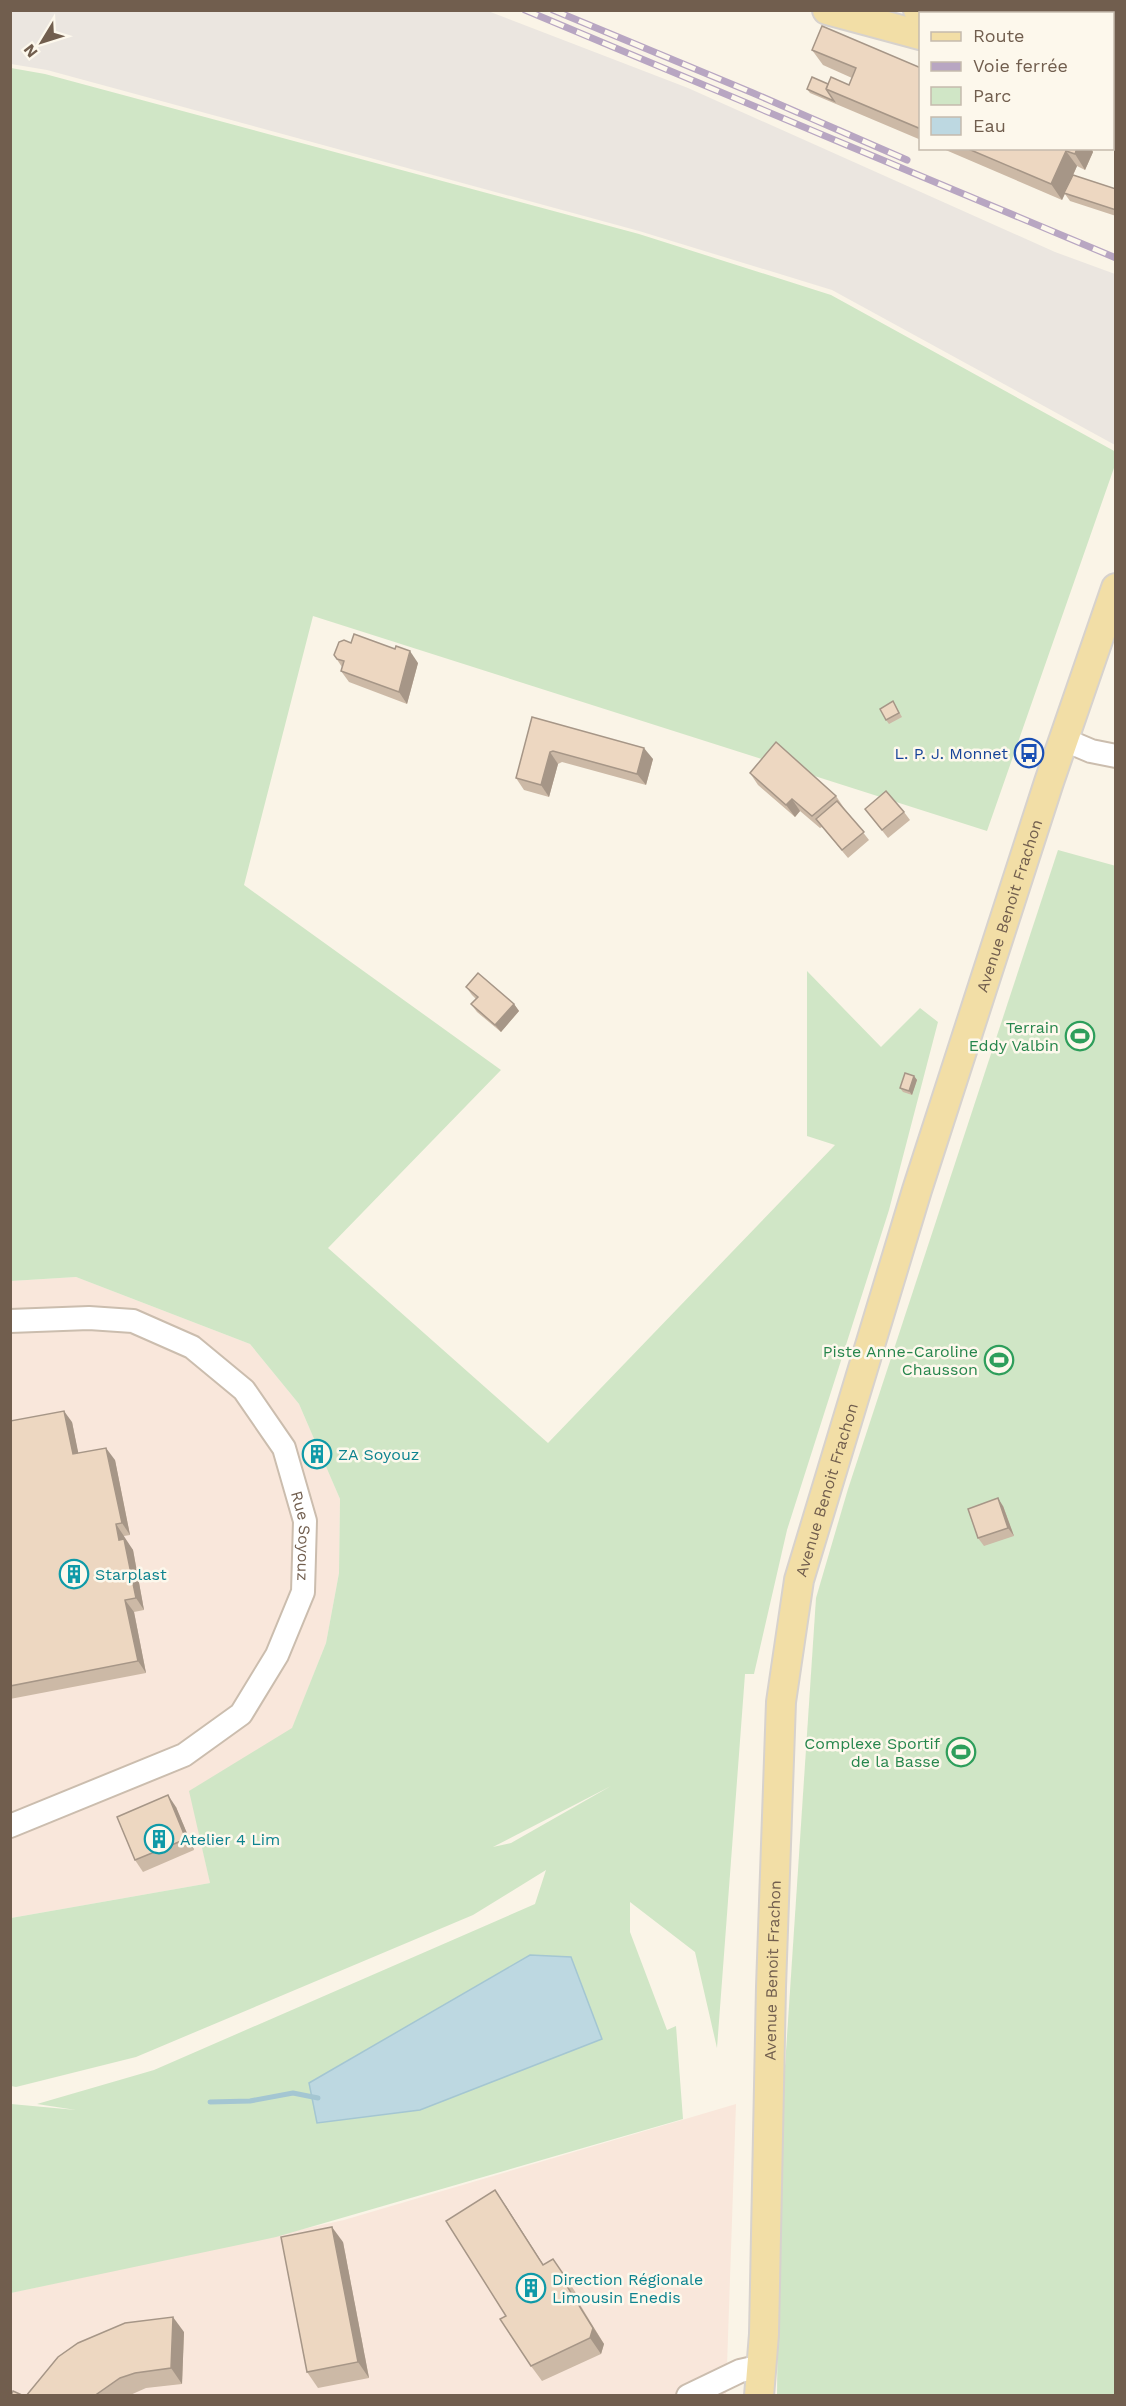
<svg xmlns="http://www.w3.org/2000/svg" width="1126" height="2406" font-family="'Work Sans',sans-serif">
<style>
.commercial{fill:#f9e7db}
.industrial{fill:#ebe6e0}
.green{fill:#d0e6c6;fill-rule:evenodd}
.water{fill:#bdd8e1;stroke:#a4c6d2;stroke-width:1.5}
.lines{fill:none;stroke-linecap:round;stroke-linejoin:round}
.stream{stroke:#a4c6d2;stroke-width:5}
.minor-casing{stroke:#cbbdae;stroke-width:26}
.major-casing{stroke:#d7d2cd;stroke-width:32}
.minor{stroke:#fff;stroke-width:22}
.major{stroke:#f2dea6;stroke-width:28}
.rail-casing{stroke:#b8a6c2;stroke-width:7}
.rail{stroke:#fdf8ec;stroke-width:4.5;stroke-dasharray:14;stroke-linecap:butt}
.wall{fill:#ccb9a6}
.shaded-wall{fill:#a69687}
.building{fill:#edd7c1;stroke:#a69687;stroke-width:1.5}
.labels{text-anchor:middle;stroke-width:5;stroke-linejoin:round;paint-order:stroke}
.transit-label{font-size:16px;fill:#164399;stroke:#fdf8ec;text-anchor:end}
.street-label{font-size:16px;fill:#715e4e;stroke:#fdf8ec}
.leisure-label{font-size:16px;fill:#27864d;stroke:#fdf8ec;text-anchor:end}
.culture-label{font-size:16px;fill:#0d838f;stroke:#fdf8ec;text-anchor:start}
</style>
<rect width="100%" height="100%" fill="#faf4e7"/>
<g class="commercial">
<polygon points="76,1277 250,1344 299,1404 340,1499 339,1573 326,1643 292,1729 190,1791 210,1883 11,1918 11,1281"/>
<polygon points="736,2104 726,2395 11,2395 10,2293 344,2220"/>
</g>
<g class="industrial">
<polygon points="10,11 488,11 688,88 1055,252 1115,274 1115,445 832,290 639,231 47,70 11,64"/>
<polygon points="968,11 1115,11 1115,46 1113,45 1112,14 981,14"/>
</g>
<g class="green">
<path d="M11,68L45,74L639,234L831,295L1116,452L1115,465L987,831L313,616L244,885L501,1070L328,1248L548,1443L835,1145L807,1136V971L881,1047L920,1008L938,1022L889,1210L787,1530L754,1674H745L717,2048L695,1952L630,1902V1932L667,2030L676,2026L683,2119L276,2237L11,2293V2104L76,2110L37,2104L154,2070L535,1904L546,1870L473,1915L136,2057L16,2087L11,2086V1918L210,1883L189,1791L292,1728L326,1643L339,1573L340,1499L299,1404L250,1344L76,1277L11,1281ZM611,1786L511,1843L493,1847Z"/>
<polygon points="1058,850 1116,866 1115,2395 777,2396 780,2142 816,1598 848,1489"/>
</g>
<polygon class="water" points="530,1955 571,1957 602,2039 420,2110 317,2123 309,2083"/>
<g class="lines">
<polyline class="stream" points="210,2102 250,2101 293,2093 318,2098"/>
<g class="minor-casing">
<g id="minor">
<polyline points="1065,740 1091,751 1116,756"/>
<path id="s1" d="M10,1321L89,1318L133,1321L192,1347L244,1390L284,1448L305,1521L303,1592L277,1655L241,1714L184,1755L10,1826"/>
<polyline points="688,2396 740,2371 762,2366"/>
</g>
</g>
<g class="major-casing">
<g id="major">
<polyline points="827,10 920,35"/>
<polyline points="918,10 928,14"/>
<polyline points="1112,65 1116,66"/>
<polyline points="1112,86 1116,87"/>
<path id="s2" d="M759,2396L764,2334L771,1987L781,1702L799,1580L917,1190L1049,782L1116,588"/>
</g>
</g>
<use href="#minor" class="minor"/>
<use href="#major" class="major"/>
<g class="rail-casing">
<g id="rail">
<polyline points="525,10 1116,258"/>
<polyline points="553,10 753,93 907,160"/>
</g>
</g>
<use href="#rail" class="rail"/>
</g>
<g class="wall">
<polygon points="812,50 921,68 921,140 810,93 807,89 828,84 849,85 852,78 823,65"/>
<polygon points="941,148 1091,148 1093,152 1085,170 1077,166 1073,175 1116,189 1116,216 1070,201 1065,194 1062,200"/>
<polygon points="334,655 418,663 407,704 349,682 341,671 342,667"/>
<polygon points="893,701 902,717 889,724 886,720"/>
<polygon points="532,717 653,759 646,785 562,762 558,764 549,797 524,790 516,778"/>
<polygon points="750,773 836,796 844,808 869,840 848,858 822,827 820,828 800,811 795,817 758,785"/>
<polygon points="865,809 904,812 910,820 888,838"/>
<polygon points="466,987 514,1004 519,1011 501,1032 477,1012 471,1004 476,999 472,995"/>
<polygon points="914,1076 917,1080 912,1095 903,1092 900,1088"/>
<polygon points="10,1421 72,1422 78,1453 115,1460 130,1535 124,1536 124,1539 133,1550 144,1610 134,1612 146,1673 10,1699"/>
<polygon points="319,1448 322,1459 316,1461 313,1457"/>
<polygon points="1003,1506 1014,1536 984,1546 978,1538"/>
<polygon points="176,1807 194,1850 143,1872 135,1860"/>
<polygon points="506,2206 543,2264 564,2275 578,2296 576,2298 604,2344 601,2354 542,2381 531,2366 506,2316"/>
<polygon points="343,2242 369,2378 318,2388 307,2372"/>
<polygon points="184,2332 182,2384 146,2388 128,2396 26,2396"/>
</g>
<g class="shaded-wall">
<polygon points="1077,148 1091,148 1093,152 1085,170 1075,154"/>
<polygon points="1066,151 1077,166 1062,200 1051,184"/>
<polygon points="410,651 418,663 407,704 399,692"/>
<polygon points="644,748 653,759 646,785 637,774"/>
<polygon points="550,752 558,764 549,797 541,785"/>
<polygon points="792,799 800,811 795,817 786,805"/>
<polygon points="514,1004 519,1011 501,1032 495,1025"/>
<polygon points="914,1076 917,1080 912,1095 909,1091"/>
<polygon points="64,1411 72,1422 81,1466 73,1454"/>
<polygon points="316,1444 319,1448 322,1459 320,1455"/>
<polygon points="106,1448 115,1460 130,1535 122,1523"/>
<polygon points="998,1498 1003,1506 1014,1536 1008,1528"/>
<polygon points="116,1524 133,1550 144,1610 136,1598 119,1540"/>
<polygon points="125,1600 134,1612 146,1673 138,1661"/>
<polygon points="168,1795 176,1807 194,1850 186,1839"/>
<polygon points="495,2190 506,2206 553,2280 543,2265"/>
<polygon points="332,2227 343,2242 369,2378 358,2362"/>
<polygon points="565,2283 604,2344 601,2354 590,2338"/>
<polygon points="173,2317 184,2332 182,2384 171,2368"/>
</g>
<g class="building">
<polygon points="822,26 921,68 921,129 826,89 831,77 849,85 856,68 812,50"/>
<polygon points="812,77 828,84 826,89 834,101 807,89"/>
<polygon points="966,148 1077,148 1075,154 1066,151 1051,184"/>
<polygon points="1073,175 1116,189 1116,210 1064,193"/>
<polygon points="354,634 395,649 396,646 410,651 399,692 341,671 344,661 337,659 334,655 339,642 344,640 351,643"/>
<polygon points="893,701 899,713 886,720 880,709"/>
<polygon points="532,717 644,748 637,774 553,751 550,752 541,785 516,778"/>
<polygon points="776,742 836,796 812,816 792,799 786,805 750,773"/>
<polygon points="886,791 904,812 882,830 865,809"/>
<polygon points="837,801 864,832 842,850 816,819"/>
<polygon points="478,973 514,1004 495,1025 471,1004 478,997 466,987"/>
<polygon points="905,1073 914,1076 909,1091 900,1088"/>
<polygon points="64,1411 73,1454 106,1448 122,1523 116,1524 119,1540 124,1539 136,1598 125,1600 138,1661 10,1686 10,1421"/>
<polygon points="316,1444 320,1455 313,1457 310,1445"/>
<polygon points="998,1498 1008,1528 978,1538 968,1509"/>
<polygon points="168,1795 186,1839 135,1860 117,1817"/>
<polygon points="495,2190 543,2265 553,2259 568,2281 565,2283 593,2328 590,2338 531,2366 500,2319 506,2316 446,2221"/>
<polygon points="332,2227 358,2362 307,2372 281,2237"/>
<polygon points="173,2317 171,2368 135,2373 120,2378 94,2396 26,2396 58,2357 78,2343 125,2323"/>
<polygon points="13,2391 24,2396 11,2396"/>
</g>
<defs>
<g id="bus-ring" transform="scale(1.5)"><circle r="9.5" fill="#fdf8ec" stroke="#1a4fb4" stroke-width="1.5"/><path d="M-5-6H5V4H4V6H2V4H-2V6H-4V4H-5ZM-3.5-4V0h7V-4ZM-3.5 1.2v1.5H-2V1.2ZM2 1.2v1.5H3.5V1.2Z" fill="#1a4fb4"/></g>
<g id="stadium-ring" transform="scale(1.5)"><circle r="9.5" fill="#fdf8ec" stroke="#2e9e5b" stroke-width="1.5"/><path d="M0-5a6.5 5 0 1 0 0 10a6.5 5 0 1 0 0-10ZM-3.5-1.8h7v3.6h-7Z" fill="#2e9e5b"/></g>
<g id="building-ring" transform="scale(1.5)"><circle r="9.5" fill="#fdf8ec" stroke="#0f9aa8" stroke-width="1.5"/><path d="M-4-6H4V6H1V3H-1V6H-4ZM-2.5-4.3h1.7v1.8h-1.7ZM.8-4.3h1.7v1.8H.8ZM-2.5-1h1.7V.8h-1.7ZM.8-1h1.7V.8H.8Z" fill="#0f9aa8"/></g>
</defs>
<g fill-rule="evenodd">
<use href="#bus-ring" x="1029" y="753"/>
<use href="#stadium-ring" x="1080" y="1036"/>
<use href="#stadium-ring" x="999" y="1360"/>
<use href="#building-ring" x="317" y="1454"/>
<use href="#building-ring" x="74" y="1574"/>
<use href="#stadium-ring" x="961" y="1752"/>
<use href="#building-ring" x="159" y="1839"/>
<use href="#building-ring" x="531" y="2288"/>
</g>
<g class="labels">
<g class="transit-label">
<text x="1008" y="759">L. P. J. Monnet</text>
</g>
<g class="street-label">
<text dy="6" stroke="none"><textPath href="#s2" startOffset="1524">Avenue Benoit Frachon</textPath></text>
<text dy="6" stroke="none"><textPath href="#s2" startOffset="912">Avenue Benoit Frachon</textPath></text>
<text dy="6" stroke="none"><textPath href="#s1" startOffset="416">Rue Soyouz</textPath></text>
<text dy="6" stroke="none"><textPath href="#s2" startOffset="426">Avenue Benoit Frachon</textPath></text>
</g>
<g class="leisure-label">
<text x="1059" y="1033">Terrain<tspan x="1059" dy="18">Eddy Valbin</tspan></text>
<text x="978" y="1357">Piste Anne-Caroline<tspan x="978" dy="18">Chausson</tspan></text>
<text x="940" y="1749">Complexe Sportif<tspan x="940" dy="18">de la Basse</tspan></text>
</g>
<g class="culture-label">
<text x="338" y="1460">ZA Soyouz</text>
<text x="95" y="1580">Starplast</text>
<text x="180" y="1845">Atelier 4 Lim</text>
<text x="552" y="2285">Direction Régionale<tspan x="552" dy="18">Limousin Enedis</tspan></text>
</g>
</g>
<rect width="1126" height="2406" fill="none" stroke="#715e4e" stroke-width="24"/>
<rect x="919" y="12" width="195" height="138" fill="#fdf8ec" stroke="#c5baad" stroke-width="1.5"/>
<rect x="931" y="32" width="30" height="9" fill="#f2dea6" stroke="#c5baad" stroke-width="1.5"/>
<text x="973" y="42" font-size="18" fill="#715e4e">Route</text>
<rect x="931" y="62" width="30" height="9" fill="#b8a6c2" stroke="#c5baad" stroke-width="1.5"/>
<text x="973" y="72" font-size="18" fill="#715e4e">Voie ferrée</text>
<rect x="931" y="87" width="30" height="18" fill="#d0e6c6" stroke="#c5baad" stroke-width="1.5"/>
<text x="973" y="102" font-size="18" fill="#715e4e">Parc</text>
<rect x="931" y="117" width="30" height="18" fill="#bdd8e1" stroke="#c5baad" stroke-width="1.5"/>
<text x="973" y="132" font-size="18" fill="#715e4e">Eau</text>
<g transform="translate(42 42) rotate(232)" stroke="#fdf8ec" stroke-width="4.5" paint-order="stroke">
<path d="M0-4.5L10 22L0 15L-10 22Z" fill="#715e4e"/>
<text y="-9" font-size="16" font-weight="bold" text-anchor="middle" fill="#715e4e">N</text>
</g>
</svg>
